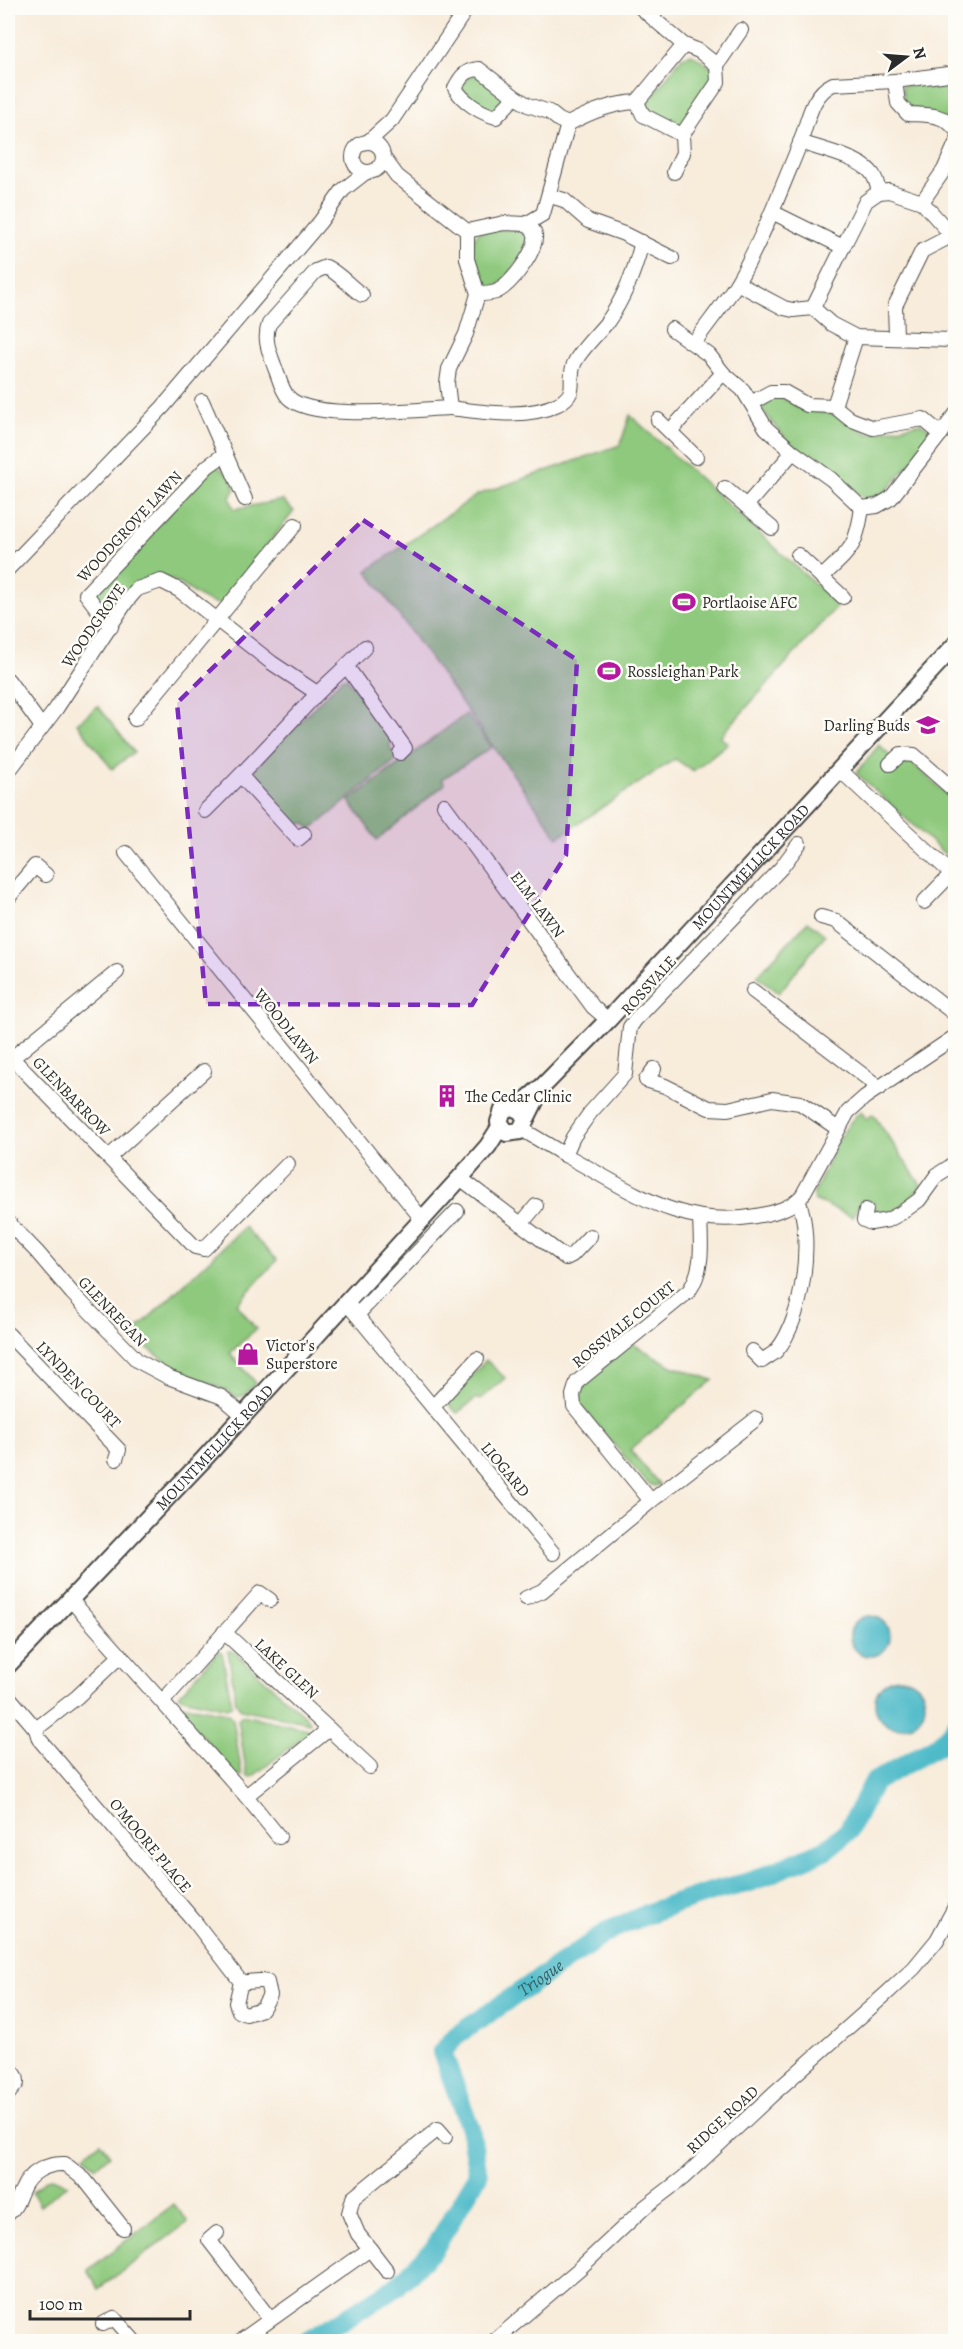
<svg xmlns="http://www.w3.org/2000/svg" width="963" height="2349" font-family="Alegreya,serif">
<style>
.green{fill:#8ec97d;stroke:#5c7a54;stroke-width:1.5}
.water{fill:#4fbbc9;stroke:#3d737a;stroke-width:1.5}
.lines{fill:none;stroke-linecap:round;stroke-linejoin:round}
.river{stroke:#4fbbc9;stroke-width:20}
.minor-casing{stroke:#4a4845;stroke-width:16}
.major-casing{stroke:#4a4845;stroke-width:20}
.minor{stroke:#fff;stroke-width:14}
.major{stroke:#fff;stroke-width:16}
.marked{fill:#7b2cbf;fill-opacity:0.2;stroke:#7b2cbf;stroke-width:4.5;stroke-dasharray:12 8;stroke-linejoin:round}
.labels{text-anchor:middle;stroke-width:5;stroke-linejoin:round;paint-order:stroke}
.street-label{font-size:16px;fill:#2b2b2b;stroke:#fdfcf7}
.poi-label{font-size:16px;fill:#2b2b2b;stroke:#fdfcf7;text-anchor:start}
.water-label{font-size:18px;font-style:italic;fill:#385d62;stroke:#fdfcf7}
</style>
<rect width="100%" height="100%" fill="#fdfcf7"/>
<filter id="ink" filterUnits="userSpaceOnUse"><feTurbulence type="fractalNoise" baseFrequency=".0167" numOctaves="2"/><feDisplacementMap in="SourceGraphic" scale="12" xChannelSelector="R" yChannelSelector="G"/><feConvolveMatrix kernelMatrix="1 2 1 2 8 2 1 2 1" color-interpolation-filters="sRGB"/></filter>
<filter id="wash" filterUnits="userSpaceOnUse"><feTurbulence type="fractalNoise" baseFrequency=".008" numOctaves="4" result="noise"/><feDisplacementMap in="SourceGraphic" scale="24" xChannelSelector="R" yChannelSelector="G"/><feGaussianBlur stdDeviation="1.35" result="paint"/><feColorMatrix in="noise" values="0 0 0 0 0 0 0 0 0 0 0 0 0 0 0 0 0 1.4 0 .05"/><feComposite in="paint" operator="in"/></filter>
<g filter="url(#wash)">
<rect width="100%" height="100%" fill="#f8ecdb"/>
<g class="green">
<polygon points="692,54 712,68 715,74 687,123 678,128 648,110 646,105 682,57"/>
<polygon points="475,73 502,94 503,100 495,110 488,110 461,89 462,83"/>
<polygon points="955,78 955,123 904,105 902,86"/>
<path d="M524,229L529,235V240C523,254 500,300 481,286C477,267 461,241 483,230Z"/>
<polygon points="774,395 807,409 833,414 869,434 920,423 933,431 932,439 884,493 865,499 787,440 760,407 766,398"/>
<polygon points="630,415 838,605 720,737 728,743 693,771 675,759 558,837 367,571 477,495 620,445"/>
<path d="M214,466C226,469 231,478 235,488L230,498L234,509L282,500L294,511L221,604C209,604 201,598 191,591C156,567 144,573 119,605L102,608L95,596L96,590Z"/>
<path d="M342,678H347L392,736L390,748L398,758L311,830L305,823L294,826C282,813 251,787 254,769Z"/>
<polygon points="98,706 134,752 112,769 77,723"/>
<polygon points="466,714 492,747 442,779 445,784 377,840 349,801"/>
<polygon points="879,745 899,765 910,761 955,802 955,839 953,842 955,844 955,852 950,859 856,773"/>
<polygon points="808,921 825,935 779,993 757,976"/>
<path d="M861,1111L866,1119L873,1114L921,1185C913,1198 895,1216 878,1214L875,1211V1203L862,1200L853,1217L814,1200L813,1195C828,1167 836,1133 861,1111Z"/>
<path d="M244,1227L277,1260L237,1304L256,1329L230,1353L256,1383L243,1396L236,1397C219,1385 204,1382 186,1373C161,1360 140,1343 119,1324L125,1320L137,1329Z"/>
<polygon points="631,1343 672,1366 713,1380 630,1450 660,1485 654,1486 647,1483 580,1405 582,1384"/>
<polygon points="486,1360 505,1378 480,1400 477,1398 457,1413 447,1403"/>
<polygon points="219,1651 222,1652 232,1705 227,1708 183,1698 179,1695"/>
<polygon points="228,1651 233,1651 310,1721 310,1723 241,1709 236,1703"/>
<polygon points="181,1705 227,1713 233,1719 242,1776 237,1777 180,1710"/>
<polygon points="242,1715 308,1729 309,1733 252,1777 247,1776 238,1719"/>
<polygon points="100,2142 110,2155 96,2167 85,2155"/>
<polygon points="52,2178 68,2184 40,2206 32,2192 47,2179"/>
<polygon points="174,2204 188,2222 98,2289 88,2270"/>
</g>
<g class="water">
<circle cx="870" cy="1636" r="20"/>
<circle cx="900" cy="1703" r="25"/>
</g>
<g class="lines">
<path class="river" id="s1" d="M306,2342L396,2287L434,2249L478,2175L470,2128L442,2052L456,2036L610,1930L657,1910L714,1891L750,1882L825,1850L848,1831L874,1782L940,1744L956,1726"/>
</g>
</g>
<g filter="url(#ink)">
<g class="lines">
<g class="minor-casing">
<g id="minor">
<polyline points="641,8 684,45 699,51 717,65"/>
<path d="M895,81L898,103L908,114C926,115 944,113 956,130"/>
<path d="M515,97L496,117C481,113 463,102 455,88C461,76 466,70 479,69L515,97L528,105L549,112L559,120L568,124"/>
<polyline points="637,102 684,45"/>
<polyline points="369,141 392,120 467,8"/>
<circle cx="368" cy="157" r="15"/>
<path d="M800,142C819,149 857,157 870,171C876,177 877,184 879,192L889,191L922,202L956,240"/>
<polyline points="674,172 683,153 682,135"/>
<polyline points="550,196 564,200 588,221 624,234 672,258"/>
<polyline points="922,202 944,170 956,143"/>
<polyline points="772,212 843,247 813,308"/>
<path d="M467,231L504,223L526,224L543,214L568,124C590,112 612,103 637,102L643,115L682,135L718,82L717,65L741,30"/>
<polyline points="843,247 866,201 879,192"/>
<polyline points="737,283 784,308 793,310 813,308 831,324 856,337 951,340 956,342"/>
<path d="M478,294C484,294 490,294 496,292C511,285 537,251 535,235C534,229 530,227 526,224"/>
<path d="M362,295C349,286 340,274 326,267L316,271L269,324C263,340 270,353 275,368C279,377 281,389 288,397C311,422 416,409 450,408L447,383L449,369L466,334L478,294L467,259V231L397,176L383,157"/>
<polyline points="672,329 709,355 723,373 743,390 766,428 793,452 831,479 862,508"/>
<polyline points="896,337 895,306 922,251 951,236"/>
<path d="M694,343C708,323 724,304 737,283C762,240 780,192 799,146C808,123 810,95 833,84L895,81L956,73"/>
<polyline points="202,401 245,499"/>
<polyline points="751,403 771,392 784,392 807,405 834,406 850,419 873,428 923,419 941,434"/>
<polyline points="834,406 856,337"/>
<path d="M450,408C485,412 525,420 558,404C580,392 567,381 574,364C579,351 598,334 608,321C624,298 635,270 642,242"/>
<polyline points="658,420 696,457"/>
<polyline points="670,431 723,373"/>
<polyline points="725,488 746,506"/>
<polyline points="862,508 877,506 891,498 956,414"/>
<polyline points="772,528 746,506 793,452"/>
<polyline points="798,555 843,597"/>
<polyline points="8,569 163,407 320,222 343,190 366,172"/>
<path d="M822,577C850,550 856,549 862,508"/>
<polyline points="111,627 86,594 208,466 225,454"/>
<polyline points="347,667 405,748 400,753"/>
<polyline points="8,680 42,727"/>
<polyline points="135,719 295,525"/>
<polyline points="890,764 901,754 914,755 956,792"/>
<polyline points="840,770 951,873"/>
<polyline points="8,772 56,709 126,602 137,589 161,581 179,590 272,663 317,693"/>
<polyline points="241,776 298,839 304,834"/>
<polyline points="444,805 593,1007 608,1020"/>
<path d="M205,811C243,774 278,735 315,696C331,679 349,665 365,647"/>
<polyline points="126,853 422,1219"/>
<polyline points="8,898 35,866 46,875"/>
<polyline points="924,902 956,869"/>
<polyline points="821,917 836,921 956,1015"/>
<polyline points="753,991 880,1088"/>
<polyline points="8,1054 195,1247 204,1249 288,1164"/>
<polyline points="12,1058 117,972"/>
<polyline points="654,1069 646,1080 665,1086 709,1108 728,1109 772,1099 800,1103 837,1128"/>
<polyline points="523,1127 528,1133 565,1155 573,1137 590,1113 625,1074 630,1027 635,1020 781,868 799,844"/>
<path d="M565,1155C631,1190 682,1232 761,1215C774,1213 793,1207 802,1196L848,1112L865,1097L956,1036"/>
<polyline points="109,1157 204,1071"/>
<polyline points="460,1178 566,1258 572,1255 590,1236"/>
<polyline points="866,1210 864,1220 871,1223 888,1220 901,1213 919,1200 937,1175 956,1163"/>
<polyline points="8,1222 37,1252 72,1293 138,1361 168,1377 222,1397 243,1415"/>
<polyline points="521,1224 536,1206"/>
<polyline points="346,1302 553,1553"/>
<polyline points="357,1315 457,1211"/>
<polyline points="8,1334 119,1450 116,1459"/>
<path d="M752,1351L762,1361C767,1357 774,1354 777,1350C803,1320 814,1236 798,1200"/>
<polyline points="433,1407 477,1359"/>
<path d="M651,1501L574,1406L573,1395L577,1382L689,1291C704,1269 701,1244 700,1218"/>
<polyline points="526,1598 542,1591 651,1501 756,1419"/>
<polyline points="70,1599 246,1796 279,1837"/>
<polyline points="224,1632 370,1767"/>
<path d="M8,1696L36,1729L39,1739L195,1922L241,1982C250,1983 258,1979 267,1982L270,1995L262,2009L246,2014L239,2011L236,2003L241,1982"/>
<polyline points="163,1701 260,1593 270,1600"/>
<polyline points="36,1729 77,1697 121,1655"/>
<polyline points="246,1796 329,1729"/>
<path d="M8,2069C14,2072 17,2075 17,2083L8,2094"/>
<path d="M8,2214C17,2206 17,2200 22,2190C29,2172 48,2163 65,2164L85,2180L123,2228"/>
<polyline points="217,2233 209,2240 270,2319"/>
<polyline points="370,2249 387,2271"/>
<polyline points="103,2324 114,2318 135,2342"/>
<polyline points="239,2342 370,2249 358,2234 349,2213 353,2198 438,2129 445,2137"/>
<polyline points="493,2342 579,2269 645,2207 683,2178 773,2094 887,1993 914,1968 937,1940 956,1905"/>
</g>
</g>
<g class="major-casing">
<g id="major">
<path id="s2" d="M517,1108L543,1086L608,1020L956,644"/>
<polyline points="525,1118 521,1111 512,1107 503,1110 499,1122 507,1133 520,1131 538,1095"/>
<path id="s3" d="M8,1665L203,1460L460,1178L488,1146L500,1127"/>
</g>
</g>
<use href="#minor" class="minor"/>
<use href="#major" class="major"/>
</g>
</g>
<path class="marked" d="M363,520L577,660L566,855L472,1005L206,1004L177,703Z"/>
<defs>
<g id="stadium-bare" transform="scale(1.8)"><path d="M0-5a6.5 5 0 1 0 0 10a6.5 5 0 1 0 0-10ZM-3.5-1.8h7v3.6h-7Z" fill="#b5179e" stroke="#fdfcf7" stroke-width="2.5" paint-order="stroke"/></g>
<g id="school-bare" transform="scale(1.8)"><path d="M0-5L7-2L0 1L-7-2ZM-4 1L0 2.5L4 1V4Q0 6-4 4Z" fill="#b5179e" stroke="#fdfcf7" stroke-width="2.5" paint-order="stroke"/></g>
<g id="building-bare" transform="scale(1.8)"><path d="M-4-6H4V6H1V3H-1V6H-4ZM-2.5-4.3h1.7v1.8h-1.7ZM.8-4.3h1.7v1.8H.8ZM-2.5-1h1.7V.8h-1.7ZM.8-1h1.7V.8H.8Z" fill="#b5179e" stroke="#fdfcf7" stroke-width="2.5" paint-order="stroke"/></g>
<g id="shop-bare" transform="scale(1.8)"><path d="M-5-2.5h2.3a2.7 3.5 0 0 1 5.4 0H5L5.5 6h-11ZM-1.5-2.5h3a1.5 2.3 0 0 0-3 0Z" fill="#b5179e" stroke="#fdfcf7" stroke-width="2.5" paint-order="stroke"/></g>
</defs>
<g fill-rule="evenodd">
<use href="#stadium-bare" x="684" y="602"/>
<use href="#stadium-bare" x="609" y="671"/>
<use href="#school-bare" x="928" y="725"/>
<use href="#building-bare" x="447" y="1096"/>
<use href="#shop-bare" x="248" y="1354"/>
</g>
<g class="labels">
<g class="street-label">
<text transform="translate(129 526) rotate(-47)" y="6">WOODGROVE LAWN</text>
<text transform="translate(93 625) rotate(-55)" y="6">WOODGROVE</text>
<text dy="6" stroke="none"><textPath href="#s2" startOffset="336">MOUNTMELLICK ROAD</textPath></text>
<text transform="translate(538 904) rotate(53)" y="6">ELM LAWN</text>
<text transform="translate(648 985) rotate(-48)" y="6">ROSSVALE</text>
<text transform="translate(287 1026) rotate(51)" y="6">WOODLAWN</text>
<text transform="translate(72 1096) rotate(46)" y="6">GLENBARROW</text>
<text transform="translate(113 1311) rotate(46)" y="6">GLENREGAN</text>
<text transform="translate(623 1324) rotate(-39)" y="6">ROSSVALE COURT</text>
<text transform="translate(79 1384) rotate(46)" y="6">LYNDEN COURT</text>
<text dy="6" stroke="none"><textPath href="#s3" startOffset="300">MOUNTMELLICK ROAD</textPath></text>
<text transform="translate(506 1469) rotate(50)" y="6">LIOGARD</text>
<text transform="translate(287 1668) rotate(43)" y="6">LAKE GLEN</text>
<text transform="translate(151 1845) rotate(50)" y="6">O'MOORE PLACE</text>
<text transform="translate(722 2119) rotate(-43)" y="6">RIDGE ROAD</text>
</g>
<g class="poi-label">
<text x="702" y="608">Portlaoise AFC</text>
<text x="627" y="677">Rossleighan Park</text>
<text x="910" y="731" text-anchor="end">Darling Buds</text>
<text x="465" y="1102">The Cedar Clinic</text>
<text x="266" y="1351">Victor's<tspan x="266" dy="18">Superstore</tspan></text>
</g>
<g class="water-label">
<text dy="6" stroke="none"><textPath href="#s1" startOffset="498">Triogue</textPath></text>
</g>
</g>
<rect width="963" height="2349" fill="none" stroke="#fdfcf7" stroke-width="30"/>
<g transform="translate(906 57) rotate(74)" stroke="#fdfcf7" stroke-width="4.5" paint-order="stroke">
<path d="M0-4.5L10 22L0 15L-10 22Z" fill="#2b2b2b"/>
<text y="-9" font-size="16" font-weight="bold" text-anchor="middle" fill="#2b2b2b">N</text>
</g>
<path d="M30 2310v9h160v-9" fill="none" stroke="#2b2b2b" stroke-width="3"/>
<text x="39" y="2310" font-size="18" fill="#2b2b2b" stroke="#fdfcf7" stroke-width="4.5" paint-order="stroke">100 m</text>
</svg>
